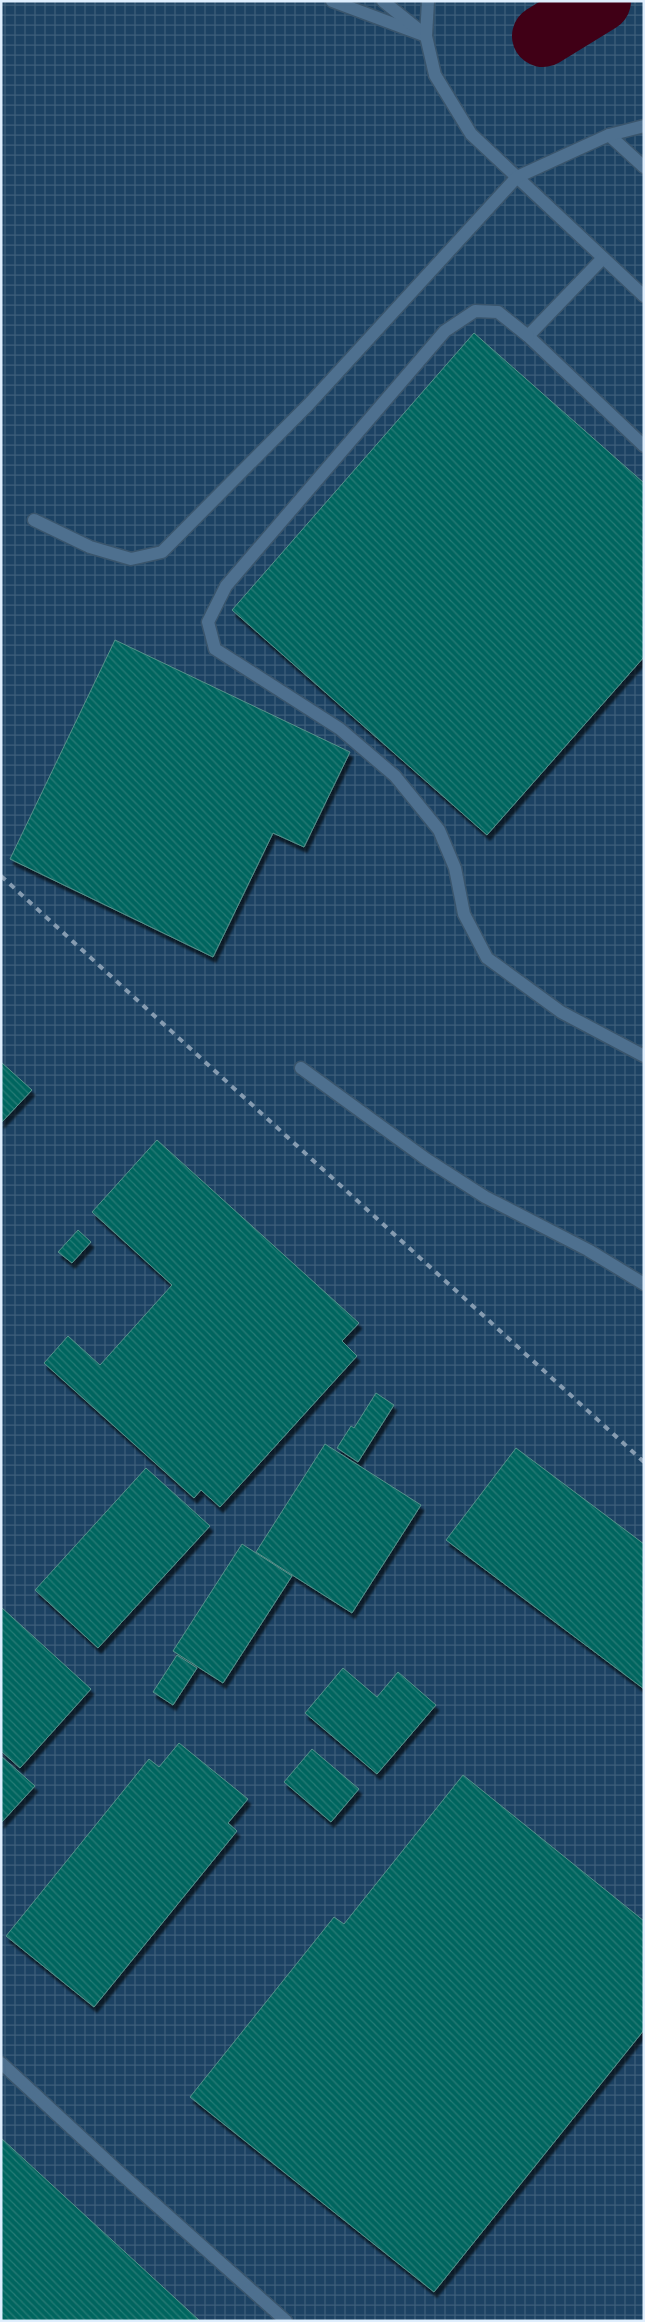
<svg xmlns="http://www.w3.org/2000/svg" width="645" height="2322" font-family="'Space Grotesk',sans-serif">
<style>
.industrial{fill:url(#industrial-grid)}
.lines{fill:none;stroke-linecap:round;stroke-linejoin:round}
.river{stroke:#400016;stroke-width:62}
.building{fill:url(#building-back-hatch);stroke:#57928b;filter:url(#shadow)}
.minor-casing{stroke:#3a556c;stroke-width:15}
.minor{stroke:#4e708f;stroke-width:12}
.rail{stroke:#869cb1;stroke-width:4;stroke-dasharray:6 6;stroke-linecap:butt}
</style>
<defs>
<pattern id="industrial-grid" width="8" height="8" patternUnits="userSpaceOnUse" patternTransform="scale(1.25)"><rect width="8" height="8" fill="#1c4263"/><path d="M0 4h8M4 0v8" fill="none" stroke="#3d5e7a"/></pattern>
<pattern id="building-back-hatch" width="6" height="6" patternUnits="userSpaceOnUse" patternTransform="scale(1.25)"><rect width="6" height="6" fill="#01655e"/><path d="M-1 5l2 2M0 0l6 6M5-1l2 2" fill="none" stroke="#267b76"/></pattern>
<filter id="shadow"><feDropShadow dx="3" dy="5.5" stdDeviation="1" flood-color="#0009"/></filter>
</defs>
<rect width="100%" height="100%" fill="#183854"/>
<rect class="industrial" x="1" y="1" width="643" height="2320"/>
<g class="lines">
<polyline class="river" points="543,36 600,1"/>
</g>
<g class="building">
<polygon points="474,333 644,483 644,657 487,835 232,610"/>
<polygon points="115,640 350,752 304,847 273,833 213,957 10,859"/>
<polygon points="1,1062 32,1090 1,1123"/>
<polygon points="157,1140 359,1323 342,1341 357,1356 220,1507 201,1490 194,1498 44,1363 68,1336 100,1365 172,1285 92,1212"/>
<polygon points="78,1230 91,1242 72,1263 58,1252"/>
<polygon points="376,1393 394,1405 358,1462 337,1448 351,1426 354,1428"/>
<polygon points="325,1444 421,1505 352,1613 256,1552"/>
<polygon points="516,1448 644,1544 644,1689 446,1540"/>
<polygon points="146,1468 210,1526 98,1648 35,1590"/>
<polygon points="242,1544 292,1576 223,1683 173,1651"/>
<polygon points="1,1607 91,1689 20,1768 1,1751"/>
<polygon points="177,1655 197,1668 173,1705 153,1692"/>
<polygon points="343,1668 377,1697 398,1672 436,1705 377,1774 305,1713"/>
<polygon points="179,1743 248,1799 228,1823 237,1831 94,2007 6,1936 149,1759 159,1767"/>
<polygon points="312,1749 359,1789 331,1822 284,1782"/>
<polygon points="1,1756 35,1786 1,1823"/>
<polygon points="463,1775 644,1921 644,2030 434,2292 190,2097 334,1917 344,1924"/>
<polygon points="1,2138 200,2321 1,2321"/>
</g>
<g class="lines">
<g class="minor-casing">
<g id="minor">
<polyline points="332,1 426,36"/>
<polyline points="383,1 419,30"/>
<polyline points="428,1 426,36 435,75 471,134 644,296"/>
<polyline points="609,135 644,167"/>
<polyline points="603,258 528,336 644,446"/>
<polyline points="528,336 498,312 475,311 445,331 226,586 208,622 215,649 340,729 395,776 439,830 455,868 464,914 487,958 561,1012 644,1056"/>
<polyline points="34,520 90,547 131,559 162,552 309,404 517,177 609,135 644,126"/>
<polyline points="301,1068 426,1159 485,1197 588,1250 644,1284"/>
<polyline points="1,2063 119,2172 286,2321"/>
</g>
</g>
<use href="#minor" class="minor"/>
<polyline class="rail" points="1,876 644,1462"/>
</g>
<rect width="645" height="2322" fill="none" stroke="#dfeefd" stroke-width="5"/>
</svg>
